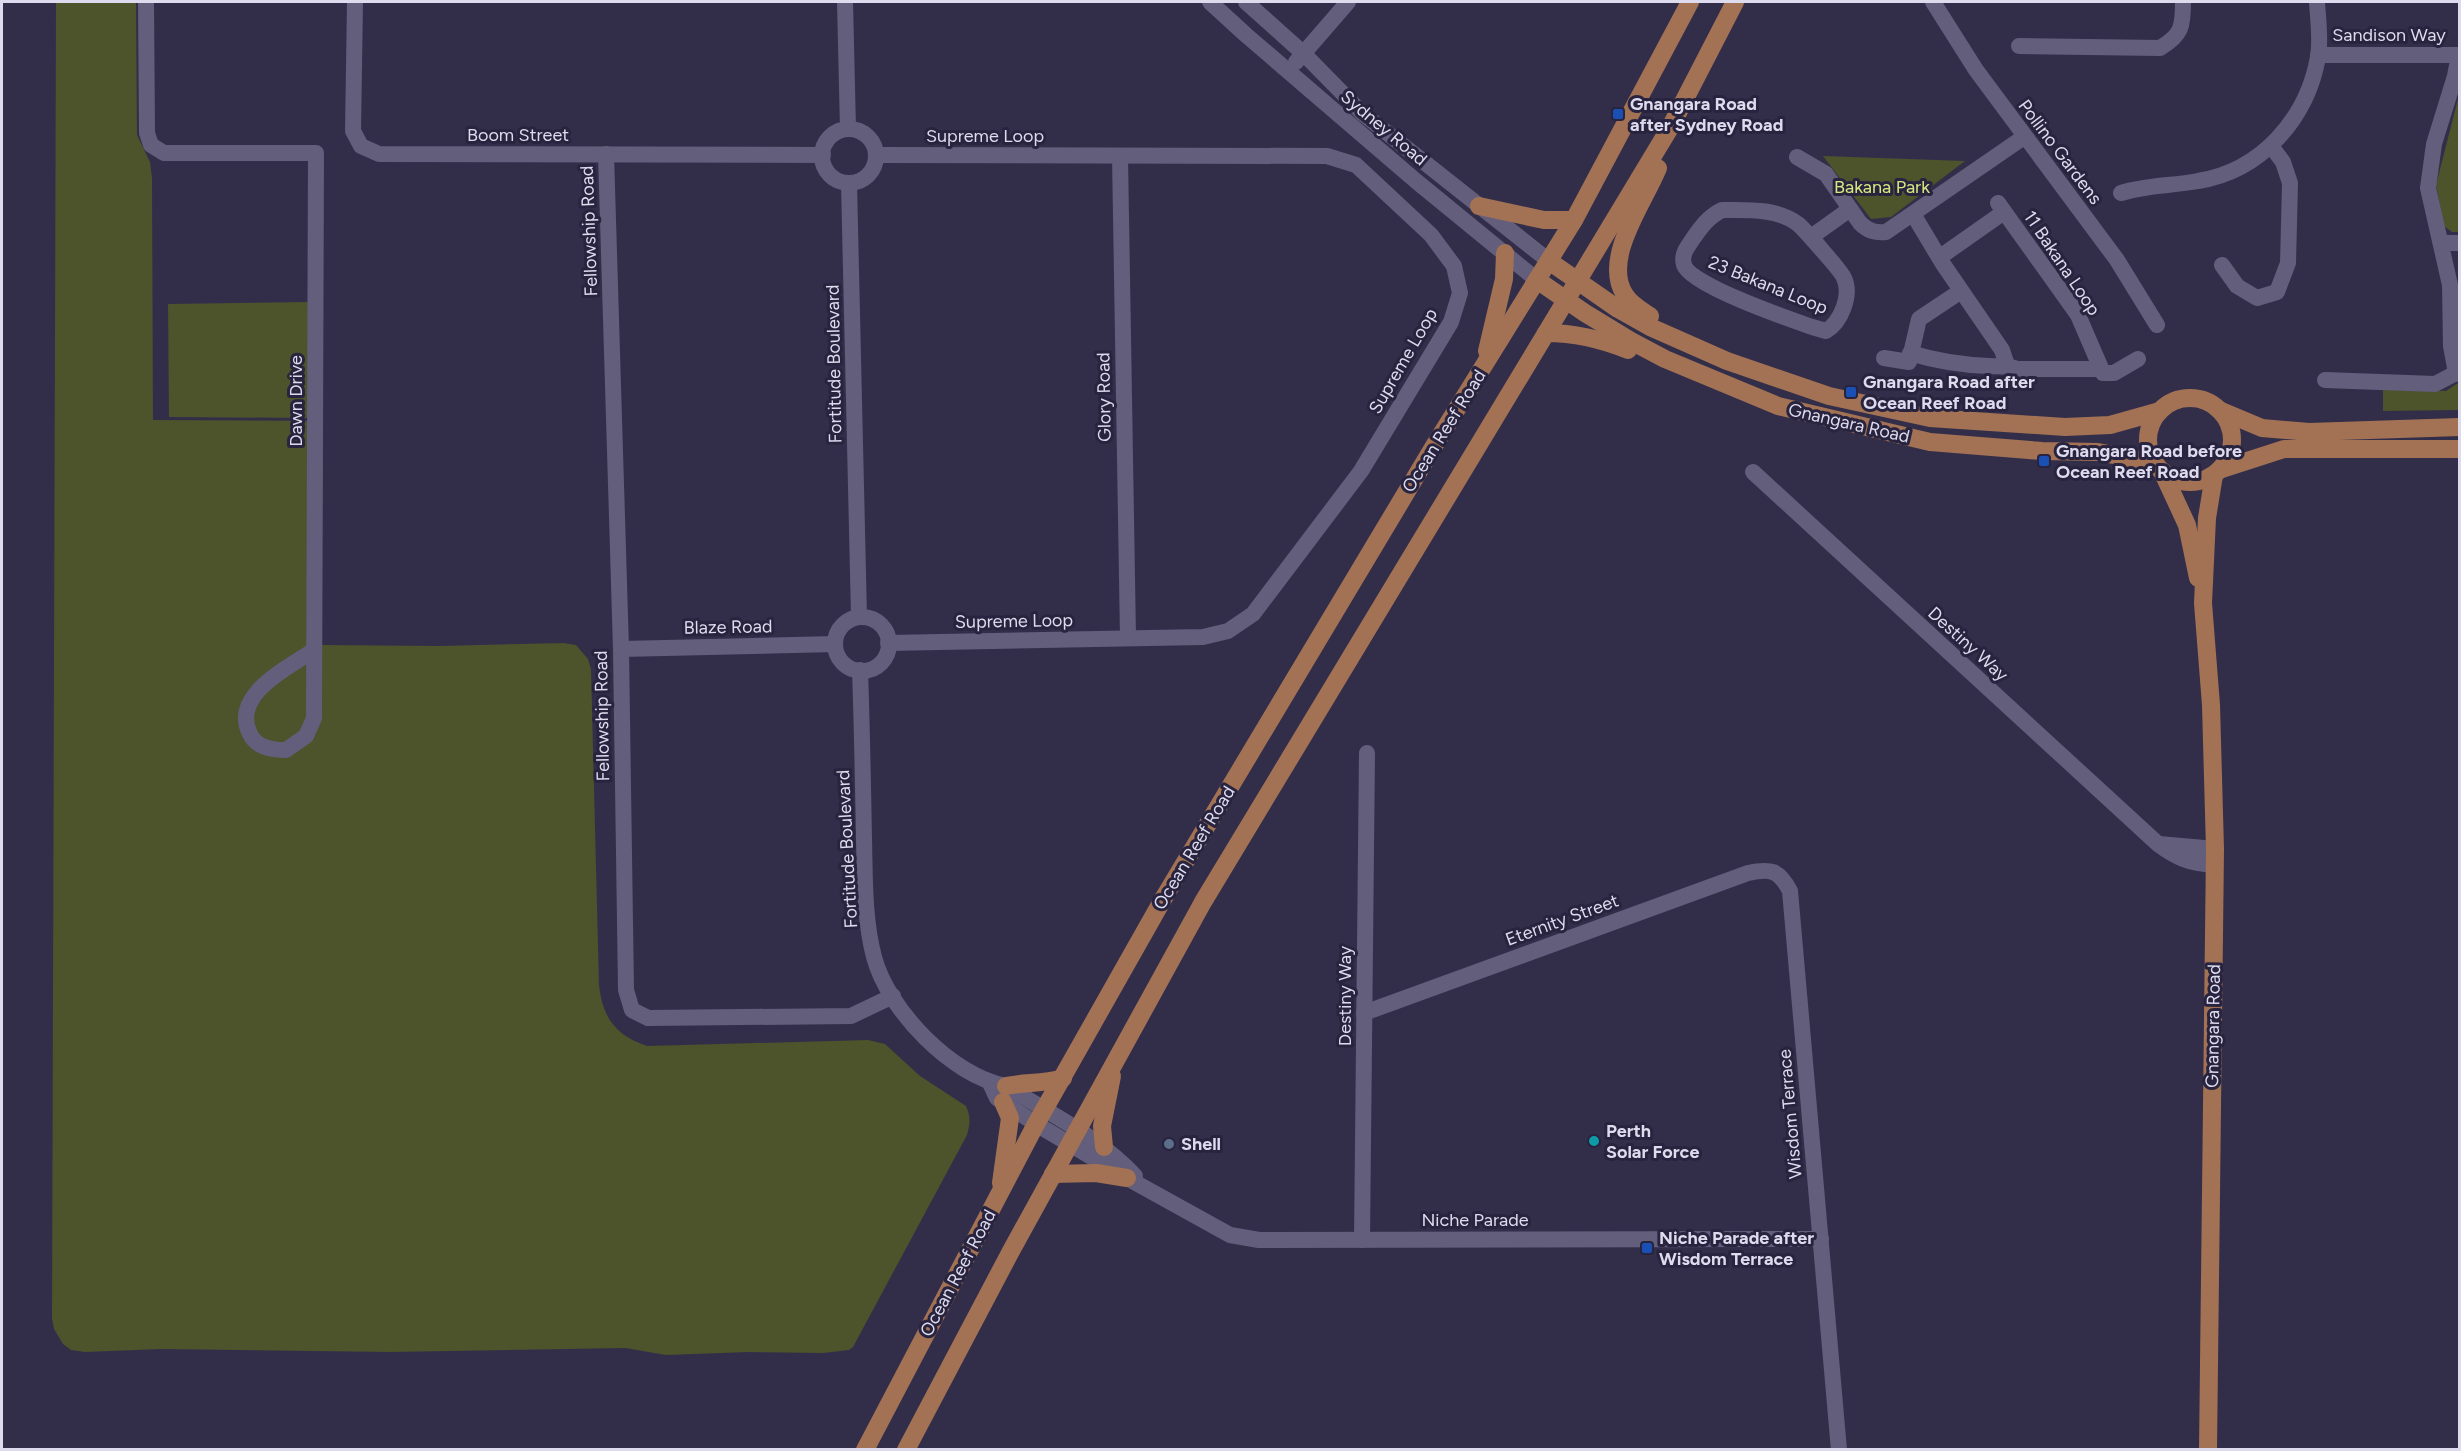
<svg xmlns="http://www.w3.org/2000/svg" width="2461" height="1451" font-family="Figtree,sans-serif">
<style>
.green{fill:#4d532a}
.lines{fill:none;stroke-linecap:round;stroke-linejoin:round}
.minor{stroke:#625e7c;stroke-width:16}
.major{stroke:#a37254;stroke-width:18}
.transit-dot{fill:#1a4fb4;stroke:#28243f;stroke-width:2}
.culture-dot{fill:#0f9aa8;stroke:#28243f;stroke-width:2}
.service-dot{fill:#5c6f8a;stroke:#28243f;stroke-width:2}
.labels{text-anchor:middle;stroke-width:6;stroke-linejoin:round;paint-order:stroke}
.street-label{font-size:18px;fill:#dddbed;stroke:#28243f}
.poi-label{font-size:18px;font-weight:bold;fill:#dddbed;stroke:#28243f;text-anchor:start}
.park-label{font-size:18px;fill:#d9e97f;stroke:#28243f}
</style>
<rect width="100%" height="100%" fill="#322e4a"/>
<g class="green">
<path d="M56,2H136L137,135L150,162L152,178L153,420L323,421L321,645L439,646L564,643L576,645L588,659L591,669L599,985C603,1018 615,1035 647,1046L868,1040L885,1044L920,1076L966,1106C971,1117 970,1124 967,1135L853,1347L849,1350L823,1353L749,1352L666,1355L625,1348L391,1352L161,1349L85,1352L71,1350L63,1344L54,1329L52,1318Z"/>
<polygon points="2459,95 2459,232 2452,232 2444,226 2436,185"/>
<polygon points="1823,156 1965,161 1891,217 1871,219"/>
<polygon points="308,302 308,418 169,417 168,304"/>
<polygon points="2458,383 2459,410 2383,411 2383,389 2446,391"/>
</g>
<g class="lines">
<g class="minor">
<path d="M146,2L147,133L151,145L164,153H316L314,718L306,736L286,750C272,750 256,747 250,734C230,694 290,667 314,650"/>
<polyline points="355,2 353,131 361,146 379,154 823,155"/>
<polyline points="845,2 848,129"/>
<polyline points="1210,2 1246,35 1416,181 1537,280"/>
<polyline points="1246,2 1304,54 1362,113 1549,261"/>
<polyline points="1933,2 1976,70 2117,260 2157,325"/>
<path d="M2019,46L2160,48C2182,35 2183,26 2183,2"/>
<polyline points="2318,55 2460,55"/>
<polyline points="2459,55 2455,76 2434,144 2428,188 2450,285 2451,346 2456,373 2460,374"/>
<polyline points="1296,62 1348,2"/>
<circle cx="849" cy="156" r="27"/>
<polyline points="606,154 621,649 626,990 632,1010 648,1018 851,1016 893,996"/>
<polyline points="876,155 1327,156 1356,165 1431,235 1454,266 1460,293 1451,322 1361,471 1253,614 1228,631 1203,637 888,643"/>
<polyline points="1120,156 1128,638"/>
<path d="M1797,157L1826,174L1860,223C1868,231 1875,233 1886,232L2024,137"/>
<polyline points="849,183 859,617"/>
<path d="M2121,193C2147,185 2172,186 2198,181C2261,171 2307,119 2318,57C2321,40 2318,19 2317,2"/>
<polyline points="1998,203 2078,315 2103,373 2114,373 2138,359"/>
<path d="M1722,210C1747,210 1777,208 1798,224C1804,229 1842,272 1844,278C1852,295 1841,322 1826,331L1812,327C1789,319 1690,285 1684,265C1681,254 1687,248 1692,240C1701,227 1708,217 1722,210Z"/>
<polyline points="1913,214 1943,264 2002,350 2007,365"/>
<polyline points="1811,237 1850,209"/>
<polyline points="2441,243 2460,243"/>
<polyline points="1940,257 2004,212"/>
<polyline points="2222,265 2237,286 2257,298 2277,292 2288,263 2290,183 2283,162 2271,146"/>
<path d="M1910,353C1936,361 1962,365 1989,366C1999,367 2007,365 2017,369H2101"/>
<polyline points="1884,358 1909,362 1919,319 1961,291"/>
<polyline points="2325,380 2435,384 2456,373"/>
<path d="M1753,472L2158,844C2178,859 2190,863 2214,865"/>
<circle cx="862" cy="644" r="27"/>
<polyline points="621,649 835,644"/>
<path d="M860,670C862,727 863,783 864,839C865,878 864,919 874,957C888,1010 952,1076 1006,1086C1050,1114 1099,1137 1135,1176"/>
<polyline points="2159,844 2215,849"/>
<path d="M1364,1013L1748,873C1771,868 1779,870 1790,891L1839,1450"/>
<polyline points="990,1083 997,1098 1036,1124 1127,1178 1230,1235 1259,1240 1821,1239"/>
<polyline points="1362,1240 1367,753"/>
</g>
<g class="major">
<polyline points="1479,206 1544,220 1574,220"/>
<polyline points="1549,261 1618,309 1650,327 1727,361 1829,396 1930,418 2065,427 2110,425 2160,411"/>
<polyline points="1537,280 1585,313 1631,341 1665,359 1778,406 1930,442 2042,451 2098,452 2155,463"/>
<path d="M1650,316C1641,310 1631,305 1625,295C1601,259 1645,201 1658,168"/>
<path d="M1546,333C1575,333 1601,339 1628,350"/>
<polyline points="1487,351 1504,279 1505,253"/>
<circle cx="2190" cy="440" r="42"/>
<polyline points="2219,410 2262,428 2309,432 2460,427"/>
<polyline points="2219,470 2284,449 2460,449"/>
<polyline points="2162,471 2187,525 2198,578"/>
<path d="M1006,1086C1026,1082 1044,1084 1063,1078"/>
<polyline points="1104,1147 1102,1126 1112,1076"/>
<polyline points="1053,1174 1096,1173 1127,1178"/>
<polyline points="1001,1183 1010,1118 1003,1102"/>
<polyline points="865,1450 1036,1124 1166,894 1434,446 1574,220 1690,2"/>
<polyline points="906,1450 1011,1251 1203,902 1671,126 1735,2"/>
<polyline points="2208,1450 2215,849 2211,705 2203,603 2207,518 2214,475"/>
</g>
</g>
<g class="transit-dot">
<rect x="1612" y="108" width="12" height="12" rx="3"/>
<rect x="1845" y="386" width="12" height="12" rx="3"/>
<rect x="2038" y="455" width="12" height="12" rx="3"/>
<rect x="1641" y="1242" width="12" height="12" rx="3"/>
</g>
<circle class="culture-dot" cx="1594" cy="1141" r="6"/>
<circle class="service-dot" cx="1169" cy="1144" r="6"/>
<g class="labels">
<g class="street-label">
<text x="2389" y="41">Sandison Way</text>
<text transform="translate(1384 128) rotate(40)" y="6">Sydney Road</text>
<text x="518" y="141">Boom Street</text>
<text x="985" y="142">Supreme Loop</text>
<text transform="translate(2060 152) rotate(53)" y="6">Pollino Gardens</text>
<text transform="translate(589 231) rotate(-92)" y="6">Fellowship Road</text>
<text transform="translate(2062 263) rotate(56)" y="6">11 Bakana Loop</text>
<text transform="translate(1768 285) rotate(22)" y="6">23 Bakana Loop</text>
<text transform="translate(1403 361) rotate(-60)" y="6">Supreme Loop</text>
<text transform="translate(834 364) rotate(-91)" y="6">Fortitude Boulevard</text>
<text transform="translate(1104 397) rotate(-91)" y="6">Glory Road</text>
<text transform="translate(296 401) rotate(-90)" y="6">Dawn Drive</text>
<text transform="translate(1849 423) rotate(13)" y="6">Gnangara Road</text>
<text transform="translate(1444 431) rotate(-58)" y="6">Ocean Reef Road</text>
<text transform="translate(1014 621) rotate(-1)" y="6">Supreme Loop</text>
<text transform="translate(728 627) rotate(-1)" y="6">Blaze Road</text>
<text transform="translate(1968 644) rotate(42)" y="6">Destiny Way</text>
<text transform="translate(602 716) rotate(-91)" y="6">Fellowship Road</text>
<text transform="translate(1194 848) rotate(-59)" y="6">Ocean Reef Road</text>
<text transform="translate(847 849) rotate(-93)" y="6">Fortitude Boulevard</text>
<text transform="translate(1562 920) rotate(-20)" y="6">Eternity Street</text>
<text transform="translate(1345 996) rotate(-90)" y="6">Destiny Way</text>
<text transform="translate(2213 1026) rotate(-89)" y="6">Gnangara Road</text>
<text transform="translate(1790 1114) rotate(-95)" y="6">Wisdom Terrace</text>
<text x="1475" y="1226">Niche Parade</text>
<text transform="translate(958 1273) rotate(-62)" y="6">Ocean Reef Road</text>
</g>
<g class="poi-label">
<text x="1630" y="110">Gnangara Road<tspan x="1630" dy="21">after Sydney Road</tspan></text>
<text x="1863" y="388">Gnangara Road after<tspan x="1863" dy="21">Ocean Reef Road</tspan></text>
<text x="2056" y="457">Gnangara Road before<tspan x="2056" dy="21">Ocean Reef Road</tspan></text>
<text x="1606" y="1137">Perth<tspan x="1606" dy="21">Solar Force</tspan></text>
<text x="1181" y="1150">Shell</text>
<text x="1659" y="1244">Niche Parade after<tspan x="1659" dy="21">Wisdom Terrace</tspan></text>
</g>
<g class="park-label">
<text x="1882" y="193">Bakana Park</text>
</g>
</g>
<rect width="2461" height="1451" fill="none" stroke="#dddbed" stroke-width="6"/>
</svg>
